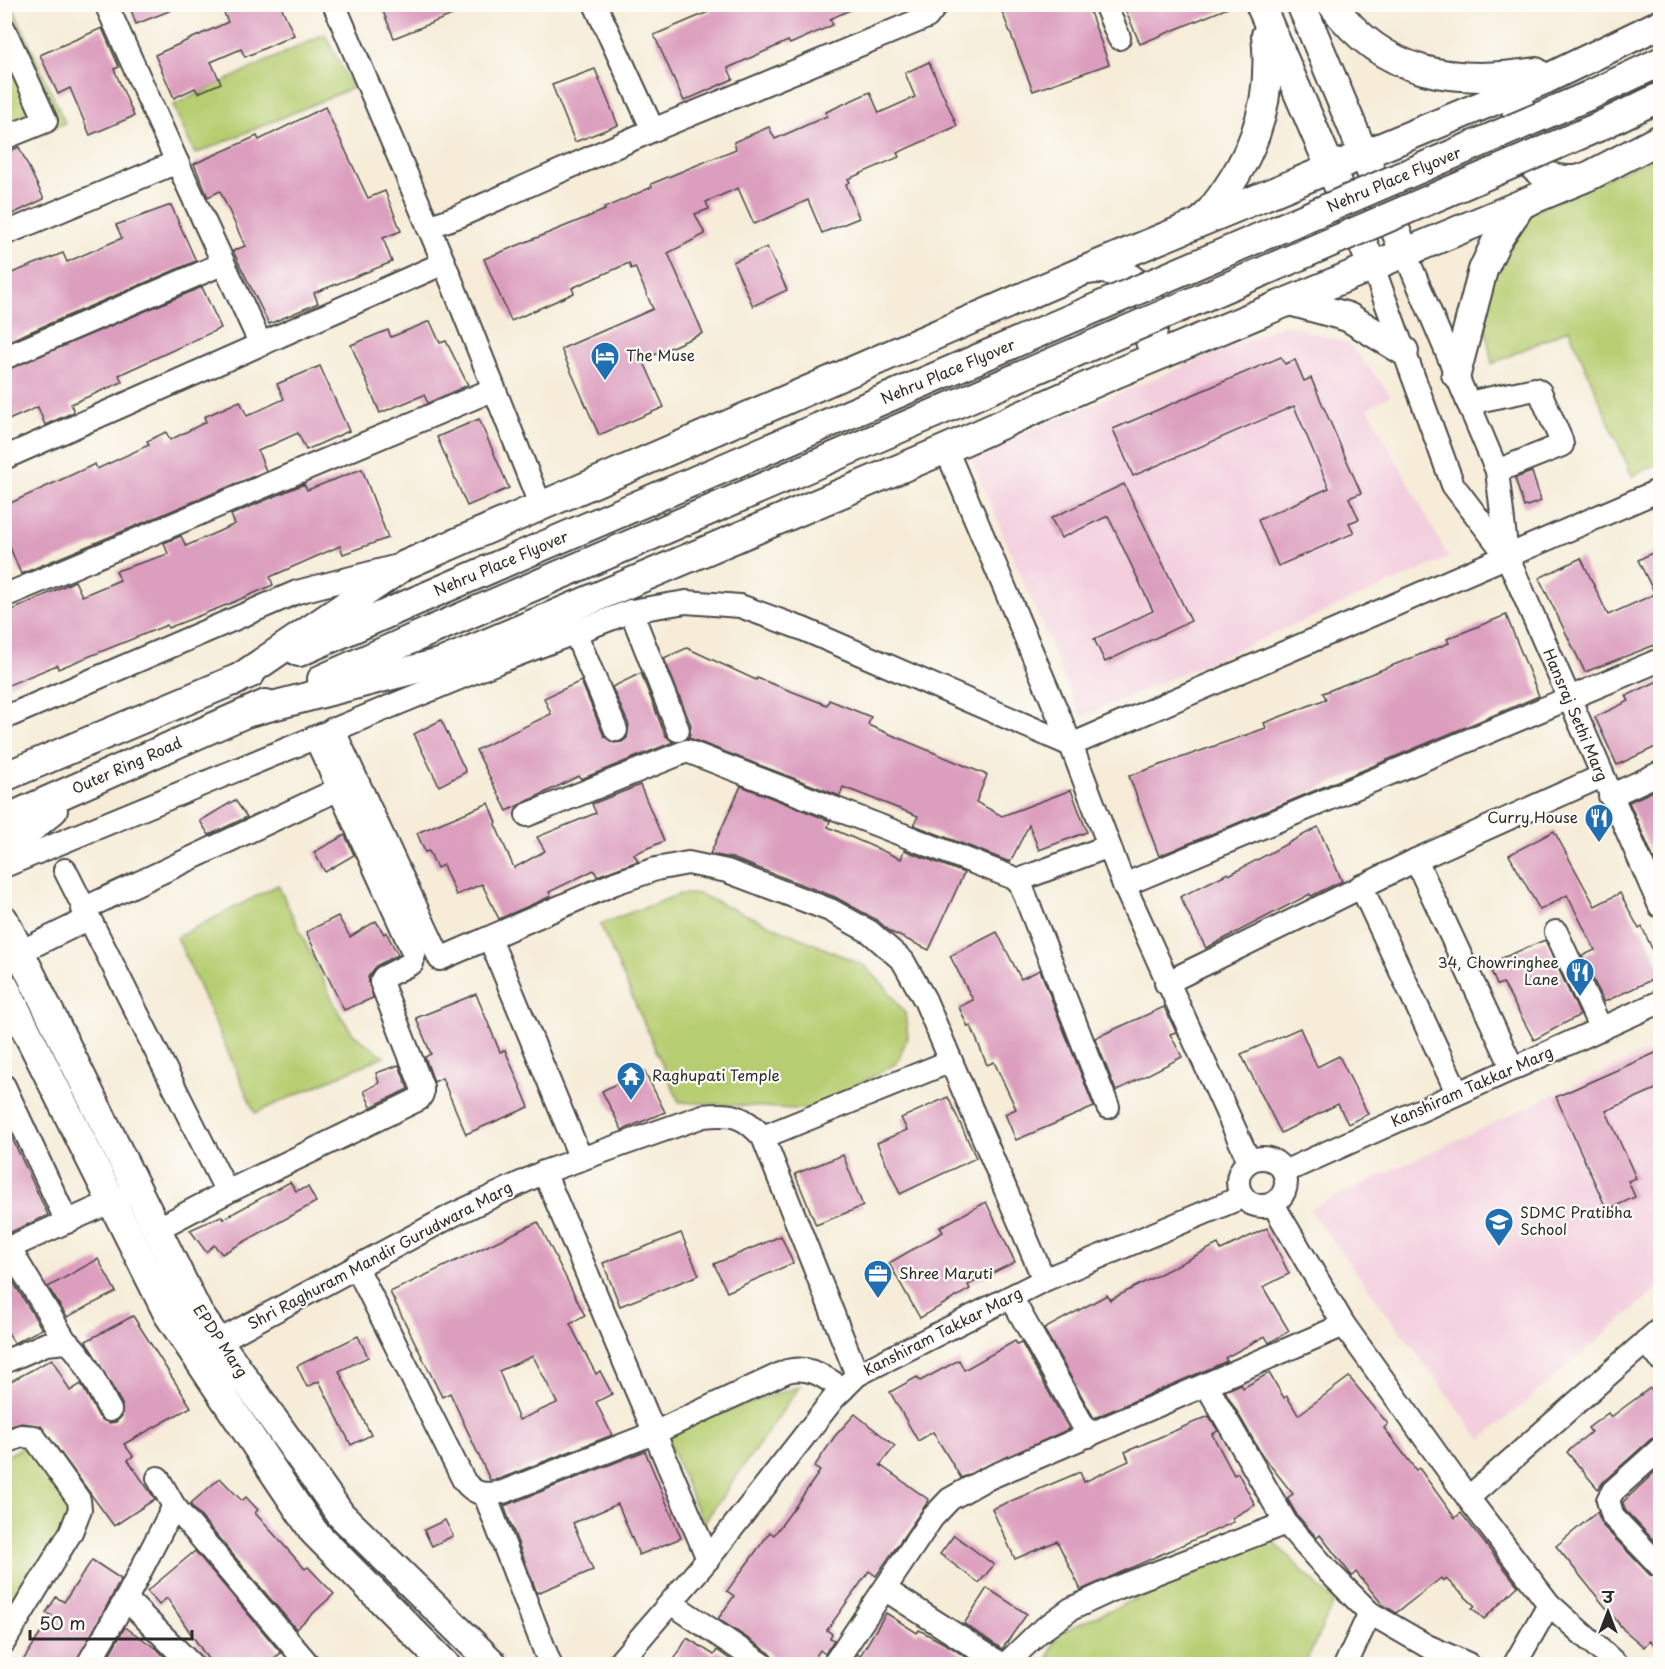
<svg xmlns="http://www.w3.org/2000/svg" width="1665" height="1669" font-family="'Playpen Sans','Playpen Sans Deva',sans-serif">
<style>
.built{fill:#f3cfde}
.green{fill:#b7cd71;stroke:#717c4e;stroke-width:1.5}
.building{fill:#dc9ebe;fill-rule:evenodd}
.lines{fill:none;stroke-linecap:round;stroke-linejoin:round}
.minor-casing{stroke:#494845;stroke-width:26}
.major-casing{stroke:#494845;stroke-width:32}
.minor{stroke:#fff;stroke-width:22}
.major{stroke:#fff;stroke-width:28}
.major-bridge-casing{stroke:#494845;stroke-width:32;stroke-linecap:butt}
.major-bridge{stroke:#fff;stroke-width:28}
.labels{text-anchor:middle;stroke-width:4.5;stroke-linejoin:round;paint-order:stroke}
.street-label{font-size:15px;fill:#2b2b2b;stroke:#fdfcf7}
.poi-label{font-size:15px;fill:#2b2b2b;stroke:#fdfcf7;text-anchor:start}
</style>
<rect width="100%" height="100%" fill="#fdfcf7"/>
<filter id="ink" filterUnits="userSpaceOnUse"><feTurbulence type="fractalNoise" baseFrequency=".0167" numOctaves="2"/><feDisplacementMap in="SourceGraphic" scale="12" xChannelSelector="R" yChannelSelector="G"/><feConvolveMatrix kernelMatrix="1 2 1 2 8 2 1 2 1" color-interpolation-filters="sRGB"/></filter>
<filter id="wash" filterUnits="userSpaceOnUse"><feTurbulence type="fractalNoise" baseFrequency=".008" numOctaves="4" result="noise"/><feDisplacementMap in="SourceGraphic" scale="24" xChannelSelector="R" yChannelSelector="G"/><feGaussianBlur stdDeviation="1.35" result="paint"/><feColorMatrix in="noise" values="0 0 0 0 0 0 0 0 0 0 0 0 0 0 0 0 0 1.4 0 .05"/><feComposite in="paint" operator="in"/></filter>
<g filter="url(#wash)">
<rect width="100%" height="100%" fill="#f6ecd8"/>
<g class="built">
<polygon points="1285,324 1349,344 1391,395 1368,408 1449,558 1081,717 970,456"/>
<polygon points="1660,1045 1660,1286 1481,1440 1309,1209"/>
</g>
<g class="green">
<polygon points="5,5 12,5 65,123 5,150"/>
<polygon points="325,34 352,88 195,154 173,105"/>
<polygon points="1660,154 1660,463 1632,476 1569,329 1492,364 1481,304 1489,276 1528,214"/>
<polygon points="278,885 339,1013 353,1034 384,1056 255,1113 177,937"/>
<polygon points="680,894 699,894 865,966 887,989 905,1013 908,1036 897,1063 813,1110 679,1102 600,924"/>
<polygon points="800,1386 703,1524 664,1431"/>
<polygon points="25,1446 79,1511 5,1621 5,1457"/>
<polygon points="1270,1538 1334,1602 1305,1664 1046,1664 1057,1634"/>
</g>
<g id="blocks">
<g class="building">
<polygon points="129,4 182,4 182,6 136,24"/>
<polygon points="220,4 280,4 294,35 245,57 241,49 211,62 221,83 198,93 195,88 174,98 155,55 228,22"/>
<polygon points="380,4 475,4 475,6 394,38"/>
<polygon points="727,4 863,4 830,19 833,25 790,44 788,41 728,68 733,79 684,101 654,35"/>
<polygon points="999,4 1087,4 1109,64 1033,91"/>
<polygon points="1123,4 1235,4 1235,5 1140,44"/>
<polygon points="102,28 119,67 114,69 134,116 90,135 70,88 58,94 40,55"/>
<polygon points="929,62 957,126 897,153 899,157 848,179 850,182 846,184 859,218 822,233 808,200 754,224 738,188 706,202 709,209 695,214 705,234 668,253 703,333 643,360 664,407 599,435 561,349 653,309 635,267 631,269 629,263 572,288 574,293 511,321 484,259 605,210 604,208 652,187 651,184 736,149 734,142 769,127 775,139 827,116 826,112 870,92 879,113 915,97 905,73"/>
<polygon points="595,69 618,125 575,142 552,85"/>
<polygon points="325,107 368,198 385,191 401,231 383,238 392,262 314,293 318,303 269,324 233,251 245,246 220,191 208,197 194,164 257,136 259,140"/>
<polygon points="19,147 44,199 4,218 4,154"/>
<polygon points="171,205 196,261 4,343 4,276 63,253 67,262 122,238 116,225"/>
<polygon points="767,247 787,290 753,306 733,262"/>
<polygon points="202,287 221,328 119,375 122,382 71,404 74,412 45,425 38,407 4,422 4,371"/>
<polygon points="430,321 440,343 446,341 468,385 428,403 424,395 380,413 351,345 388,330 391,337"/>
<polygon points="1281,357 1285,364 1295,360 1304,381 1311,378 1361,493 1349,498 1359,519 1349,523 1354,533 1278,566 1258,520 1329,488 1294,406 1133,476 1113,429"/>
<polygon points="320,366 349,431 306,450 298,433 258,451 266,471 21,574 4,533 4,506 95,464 97,469 149,445 147,441 166,432 170,440 206,422 204,417 240,401 247,416 284,399 277,384"/>
<polygon points="479,419 509,488 467,506 437,437"/>
<polygon points="362,469 388,538 343,554 340,546 270,577 273,585 229,604 168,628 167,625 58,669 57,665 4,687 4,614 75,581 82,596 120,580 116,571 168,554 164,543 181,536 186,546 235,524 231,515 304,484 307,490"/>
<polygon points="1532,472 1541,501 1524,507 1515,478"/>
<polygon points="1124,484 1191,621 1105,662 1094,639 1153,611 1108,516 1061,538 1051,518"/>
<polygon points="1660,549 1660,643 1585,672 1539,578 1581,558 1608,615 1655,594 1638,560"/>
<polygon points="1506,615 1539,696 1159,856 1129,776 1266,728 1264,723 1326,699 1323,693 1449,643 1447,639"/>
<polygon points="687,648 756,680 757,678 827,705 829,700 871,717 868,725 987,775 976,802 1002,816 1071,790 1087,832 1039,850 1029,825 1010,862 914,825 918,816 843,787 840,796 689,738 691,725 664,658"/>
<polygon points="641,673 665,735 673,742 581,779 579,776 507,811 476,750 551,714 544,698 581,681 604,736 614,743 622,742 627,738 629,725 612,687"/>
<polygon points="1660,680 1660,745 1617,765 1595,717 1629,701 1626,696"/>
<polygon points="441,720 466,772 439,786 414,734"/>
<polygon points="640,785 664,841 634,854 638,861 597,876 594,870 549,892 551,896 499,919 482,884 456,895 443,865 437,868 429,851 425,852 417,833 489,803 497,823 495,824 514,868 545,851 537,837 596,813 592,804"/>
<polygon points="741,786 830,821 828,827 901,859 904,850 964,873 929,950 891,932 877,920 835,897 732,858 710,854"/>
<polygon points="1660,788 1660,873 1629,802"/>
<polygon points="235,800 247,817 209,835 200,821"/>
<polygon points="1318,827 1342,881 1311,896 1310,894 1206,948 1180,897 1228,873 1229,875"/>
<polygon points="1554,831 1595,906 1620,893 1639,929 1642,927 1660,966 1660,976 1604,1002 1582,956 1595,950 1567,895 1540,910 1509,855"/>
<polygon points="345,835 354,855 325,872 314,852"/>
<polygon points="338,916 350,937 376,921 384,934 386,932 398,955 377,965 368,977 373,998 344,1010 306,932"/>
<polygon points="997,932 1021,979 1040,970 1094,1107 1016,1140 1005,1114 1016,1109 994,1062 987,1065 971,1026 968,1027 959,1007 973,1000 950,956"/>
<polygon points="1545,940 1580,1015 1534,1040 1503,983 1497,985 1488,964"/>
<polygon points="476,994 500,1052 505,1050 529,1107 466,1134 442,1078 434,1082 425,1057 431,1054 416,1018"/>
<polygon points="1164,1007 1176,1032 1170,1034 1182,1057 1116,1091 1095,1038"/>
<polygon points="1300,1028 1317,1067 1339,1056 1368,1114 1348,1124 1338,1104 1281,1133 1241,1054"/>
<polygon points="1660,1051 1660,1087 1606,1111 1636,1178 1628,1181 1635,1197 1607,1210 1556,1097"/>
<polygon points="399,1065 408,1089 371,1107 364,1091 379,1083 376,1073"/>
<polygon points="644,1070 665,1112 622,1130 602,1091"/>
<polygon points="948,1097 976,1158 900,1194 877,1143 907,1130 901,1118"/>
<polygon points="4,1121 48,1215 4,1235"/>
<polygon points="843,1155 863,1206 816,1225 795,1174"/>
<polygon points="290,1182 296,1191 308,1187 316,1202 222,1254 214,1245 206,1252 190,1230 221,1216 223,1219"/>
<polygon points="986,1202 1015,1262 968,1285 970,1289 920,1318 889,1263 943,1232 940,1227"/>
<path d="M538,1222L585,1316L570,1324L596,1374L600,1371L612,1394L596,1402L612,1435L499,1479L490,1480L450,1393L442,1397L390,1292ZM533,1356L557,1403L519,1420L499,1371Z"/>
<polygon points="1267,1228 1289,1274 1263,1287 1289,1331 1269,1343 1265,1336 1225,1358 1227,1361 1094,1418 1044,1329 1107,1295 1110,1300 1218,1244 1221,1250"/>
<polygon points="681,1233 699,1275 620,1306 603,1263"/>
<polygon points="781,1236 793,1263 727,1292 714,1264"/>
<polygon points="98,1259 116,1292 67,1317 48,1287"/>
<polygon points="4,1267 42,1329 14,1343 4,1325"/>
<polygon points="133,1316 191,1407 124,1444 133,1456 128,1460 155,1499 114,1526 41,1426 22,1423 4,1428 4,1385 52,1359 70,1391 81,1384 99,1417 109,1423 116,1422 122,1416 122,1404 86,1341"/>
<polygon points="358,1336 368,1357 339,1371 371,1435 351,1445 319,1381 307,1387 297,1366"/>
<polygon points="1015,1341 1017,1344 1021,1342 1069,1429 961,1478 933,1432 918,1441 890,1392 917,1377 920,1381 959,1360 964,1370"/>
<polygon points="1269,1373 1284,1398 1287,1396 1298,1415 1349,1377 1388,1424 1384,1428 1416,1470 1419,1468 1455,1518 1461,1513 1518,1586 1484,1619 1472,1608 1475,1606 1446,1579 1443,1581 1441,1578 1396,1613 1382,1604 1356,1572 1352,1576 1320,1535 1317,1538 1297,1515 1287,1498 1293,1494 1262,1455 1225,1391 1241,1384 1243,1388"/>
<polygon points="1650,1388 1660,1402 1660,1436 1651,1439 1604,1481 1598,1489 1567,1452 1591,1432 1588,1428 1608,1413 1611,1417"/>
<polygon points="855,1414 895,1446 880,1465 929,1500 876,1576 869,1571 827,1630 832,1634 830,1638 834,1640 825,1654 820,1650 810,1665 775,1665 770,1653 718,1619 734,1596 727,1591 770,1532 774,1535 797,1504 820,1471 814,1467 835,1436"/>
<polygon points="1209,1416 1218,1431 1212,1434 1234,1475 1238,1473 1255,1505 1232,1518 1234,1522 1081,1590 1057,1541 1015,1559 992,1509 1080,1472 1084,1482 1129,1461 1125,1452"/>
<polygon points="645,1451 681,1538 639,1555 618,1504 573,1523 593,1570 537,1593 504,1506"/>
<polygon points="1660,1467 1660,1547 1625,1510 1623,1502"/>
<polygon points="220,1478 242,1501 246,1497 258,1510 255,1513 305,1569 308,1567 334,1594 296,1629 190,1504"/>
<polygon points="1597,1512 1603,1526 1650,1575 1660,1579 1660,1650 1650,1640 1644,1647 1624,1630 1556,1546"/>
<polygon points="445,1520 453,1536 432,1546 424,1530"/>
<polygon points="954,1535 994,1565 979,1583 940,1554"/>
<polygon points="195,1551 281,1653 264,1665 212,1665 167,1598 159,1605 147,1591"/>
<polygon points="92,1560 121,1579 75,1665 20,1665 52,1616 46,1613 56,1597 64,1602"/>
<polygon points="987,1588 1027,1614 1002,1649 964,1624"/>
<polygon points="886,1613 917,1633 919,1630 949,1646 977,1665 850,1665 857,1654 860,1656"/>
<polygon points="125,1627 157,1649 172,1665 103,1665"/>
<polygon points="687,1638 714,1655 717,1650 738,1665 671,1665"/>
</g>
</g>
</g>
<g filter="url(#ink)">
<use href="#blocks" fill-opacity="0" stroke="#494845" stroke-width="1.5"/>
<g class="lines">
<g class="minor-casing">
<g id="minor">
<polyline points="106,4 177,162"/>
<polyline points="334,4 449,275 541,507"/>
<polyline points="595,4 653,130"/>
<polyline points="1105,4 1119,38"/>
<polyline points="4,29 46,121 4,138"/>
<polyline points="428,227 459,216 653,130 927,17 937,4"/>
<polyline points="4,234 177,162 261,345"/>
<polyline points="1405,253 1497,471 1507,555"/>
<polyline points="1373,267 1453,485 1507,556 1660,906"/>
<polyline points="4,358 222,264"/>
<polyline points="1468,403 1535,389 1540,392 1561,440 1562,445 1497,471"/>
<polyline points="946,449 1071,745 1124,885 1249,1161"/>
<polyline points="4,458 444,263"/>
<polyline points="4,596 492,390"/>
<polyline points="631,611 678,730"/>
<polyline points="575,632 616,730"/>
<polyline points="4,718 297,592 394,567"/>
<polyline points="333,729 440,959 615,883 656,869 688,863 727,871 830,910 870,932 903,961 925,1000 1044,1280"/>
<polyline points="1610,796 1660,773"/>
<polyline points="527,815 687,751 1019,880 1108,1107"/>
<polyline points="1416,860 1513,1069"/>
<polyline points="4,866 498,662 631,611 686,602 740,606 803,629 1071,745 1660,490"/>
<polyline points="65,870 227,1192 419,1099 422,1094 422,1087 381,982 384,977 412,963 414,954 315,737"/>
<polyline points="1019,880 1109,846"/>
<polyline points="1124,885 1660,660"/>
<polyline points="1361,886 1457,1092"/>
<polyline points="83,909 339,789"/>
<polyline points="1556,932 1601,1029"/>
<polyline points="490,939 581,1159"/>
<polyline points="20,952 88,919"/>
<polyline points="1166,983 1416,860 1602,776"/>
<polyline points="4,1086 67,1222"/>
<polyline points="763,1137 951,1061"/>
<circle cx="1262" cy="1182" r="24"/>
<polyline points="544,1172 708,1559"/>
<polyline points="1284,1172 1660,1002"/>
<polyline points="1273,1204 1344,1325 1468,1498 1549,1604 1616,1664"/>
<polyline points="157,1229 227,1192"/>
<path d="M9,1248L66,1342C82,1349 100,1394 110,1410"/>
<polyline points="4,1250 126,1195"/>
<path d="M356,1266L464,1481C476,1496 485,1495 503,1492L654,1433L787,1371C810,1365 824,1377 843,1389"/>
<polyline points="1011,1297 1089,1436"/>
<polyline points="1646,1341 1660,1359"/>
<path d="M204,1349L453,1215L544,1172L703,1116C732,1113 743,1115 763,1137L857,1375"/>
<polyline points="4,1362 46,1344 66,1342"/>
<polyline points="1207,1386 1286,1523 1329,1572 1370,1613 1427,1646 1468,1664"/>
<polyline points="4,1443 21,1436 34,1437 79,1500 80,1509 71,1532 4,1642"/>
<polyline points="1660,1449 1613,1491 1608,1500 1613,1517 1660,1566"/>
<polyline points="158,1478 174,1506 308,1664"/>
<polyline points="485,1495 550,1664"/>
<polyline points="1468,1498 1660,1329"/>
<polyline points="886,1590 1001,1664"/>
<polyline points="126,1599 191,1664"/>
<polyline points="671,1603 762,1664"/>
<polyline points="88,1664 126,1599 174,1506"/>
<polyline points="618,1664 708,1559 834,1398 857,1375 1044,1280 1242,1197"/>
<polyline points="834,1664 932,1518 950,1499 984,1480 1344,1325"/>
<polyline points="1006,1664 1038,1633 1071,1609 1114,1589 1286,1523"/>
<polyline points="1346,1664 1370,1613"/>
<polyline points="1515,1664 1549,1604"/>
</g>
</g>
<g class="major-casing">
<g id="major">
<polyline points="1260,4 1373,267"/>
<polyline points="1301,4 1405,253"/>
<path d="M1332,4C1384,76 1455,85 1536,72"/>
<polyline points="1588,96 1660,62"/>
<path d="M1519,105C1507,147 1535,187 1581,179"/>
<polyline points="1598,127 1660,97"/>
<path d="M1203,220C1250,165 1274,109 1266,35"/>
<path d="M1088,270C1128,263 1166,299 1150,341"/>
<polyline points="1290,301 1348,317 1404,351"/>
<polyline points="1456,374 1483,270 1496,242 1521,205"/>
<polyline points="299,652 420,599"/>
<polyline points="322,679 432,630"/>
<polyline points="235,681 405,565 1083,271 1546,79 1660,24"/>
<polyline points="249,712 443,662 946,449 1117,373 1591,175 1660,139"/>
<polyline points="4,777 251,673"/>
<polyline points="4,820 266,704"/>
<polyline points="4,861 18,839 53,810"/>
<polyline points="4,920 198,1313 341,1515 493,1664"/>
<polyline points="4,986 168,1314 314,1532 445,1664"/>
</g>
</g>
<use href="#minor" class="minor"/>
<use href="#major" class="major"/>
<g class="major-bridge-casing">
<g id="major-bridge">
<polyline points="420,599 1588,96"/>
<polyline points="432,630 1598,127"/>
</g>
</g>
<use href="#major-bridge" class="major-bridge"/>
</g>
</g>
<defs>
<g id="hotel-pin" transform="scale(1.5)"><path d="M0 17L-7.5 6A9.5 9.5 0 1 1 7.5 6Z" fill="#1f6fb2" stroke="#fdfcf7"/><path d="M-6-4.5h1.5V1H6V5H4.5V3h-9V5H-6ZM-4 0a1.8 1.8 0 1 1 3.6 0ZM.5 0V-2.5h3Q6-2.5 6 0Z" fill="#fff"/></g>
<g id="restaurant-pin" transform="scale(1.5)"><path d="M0 17L-7.5 6A9.5 9.5 0 1 1 7.5 6Z" fill="#1f6fb2" stroke="#fdfcf7"/><path d="M-5-6h1v4h1v-4h1v4h1v-4h1v5L-1.5 .5V6h-2V.5L-5-1ZM5-6V6H3V1.5H1.5Q1.5-4 5-6Z" fill="#fff"/></g>
<g id="temple-pin" transform="scale(1.5)"><path d="M0 17L-7.5 6A9.5 9.5 0 1 1 7.5 6Z" fill="#1f6fb2" stroke="#fdfcf7"/><path d="M0-6L5-2H3V0L6.5 2.5H4V6H1.5V3h-3V6H-4V2.5H-6.5L-3 0V-2H-5Z" fill="#fff"/></g>
<g id="school-pin" transform="scale(1.5)"><path d="M0 17L-7.5 6A9.5 9.5 0 1 1 7.5 6Z" fill="#1f6fb2" stroke="#fdfcf7"/><path d="M0-5L7-2L0 1L-7-2ZM-4 1L0 2.5L4 1V4Q0 6-4 4Z" fill="#fff"/></g>
<g id="office-pin" transform="scale(1.5)"><path d="M0 17L-7.5 6A9.5 9.5 0 1 1 7.5 6Z" fill="#1f6fb2" stroke="#fdfcf7"/><path d="M-6-3h4V-5.5h4V-3h4V5H-6ZM-1-4.5V-3h2v-1.5ZM-6 0V1H6V0Z" fill="#fff"/></g>
</defs>
<g fill-rule="evenodd">
<use href="#hotel-pin" x="605" y="356"/>
<use href="#restaurant-pin" x="1599" y="818"/>
<use href="#restaurant-pin" x="1580" y="972"/>
<use href="#temple-pin" x="631" y="1076"/>
<use href="#school-pin" x="1499" y="1222"/>
<use href="#office-pin" x="878" y="1274"/>
</g>
<g class="labels">
<g class="street-label">
<text transform="translate(1394 180) rotate(-23)" y="5">Nehru Place Flyover</text>
<text transform="translate(948 372) rotate(-23)" y="5">Nehru Place Flyover</text>
<text transform="translate(501 564) rotate(-23)" y="5">Nehru Place Flyover</text>
<text transform="translate(1575 715) rotate(67)" y="5">Hansraj Sethi Marg</text>
<text transform="translate(127 766) rotate(-24)" y="5">Outer Ring Road</text>
<text transform="translate(1472 1087) rotate(-24)" y="5">Kanshiram Takkar Marg</text>
<text transform="translate(380 1256) rotate(-28)" y="5">Shri Raghuram Mandir Gurudwara Marg</text>
<text transform="translate(943 1332) rotate(-27)" y="5">Kanshiram Takkar Marg</text>
<text transform="translate(220 1341) rotate(56)" y="5">EPDP Marg</text>
</g>
<g class="poi-label">
<text x="626" y="361">The Muse</text>
<text x="1578" y="823" text-anchor="end">Curry House</text>
<text x="1559" y="968" text-anchor="end">34, Chowringhee<tspan x="1559" dy="17">Lane</tspan></text>
<text x="652" y="1081">Raghupati Temple</text>
<text x="1520" y="1218">SDMC Pratibha<tspan x="1520" dy="17">School</tspan></text>
<text x="899" y="1279">Shree Maruti</text>
</g>
</g>
<rect width="1665" height="1669" fill="none" stroke="#fdfcf7" stroke-width="24"/>
<g transform="translate(1608 1612)" stroke="#fdfcf7" stroke-width="4.5" paint-order="stroke">
<path d="M0-4.5L10 22L0 15L-10 22Z" fill="#2b2b2b"/>
<text y="-9" font-size="16" font-weight="bold" text-anchor="middle" fill="#2b2b2b">उ</text>
</g>
<path d="M30 1630v9h162v-9" fill="none" stroke="#2b2b2b" stroke-width="3"/>
<text x="39" y="1630" font-size="18" fill="#2b2b2b" stroke="#fdfcf7" stroke-width="4.5" paint-order="stroke">50 m</text>
</svg>
